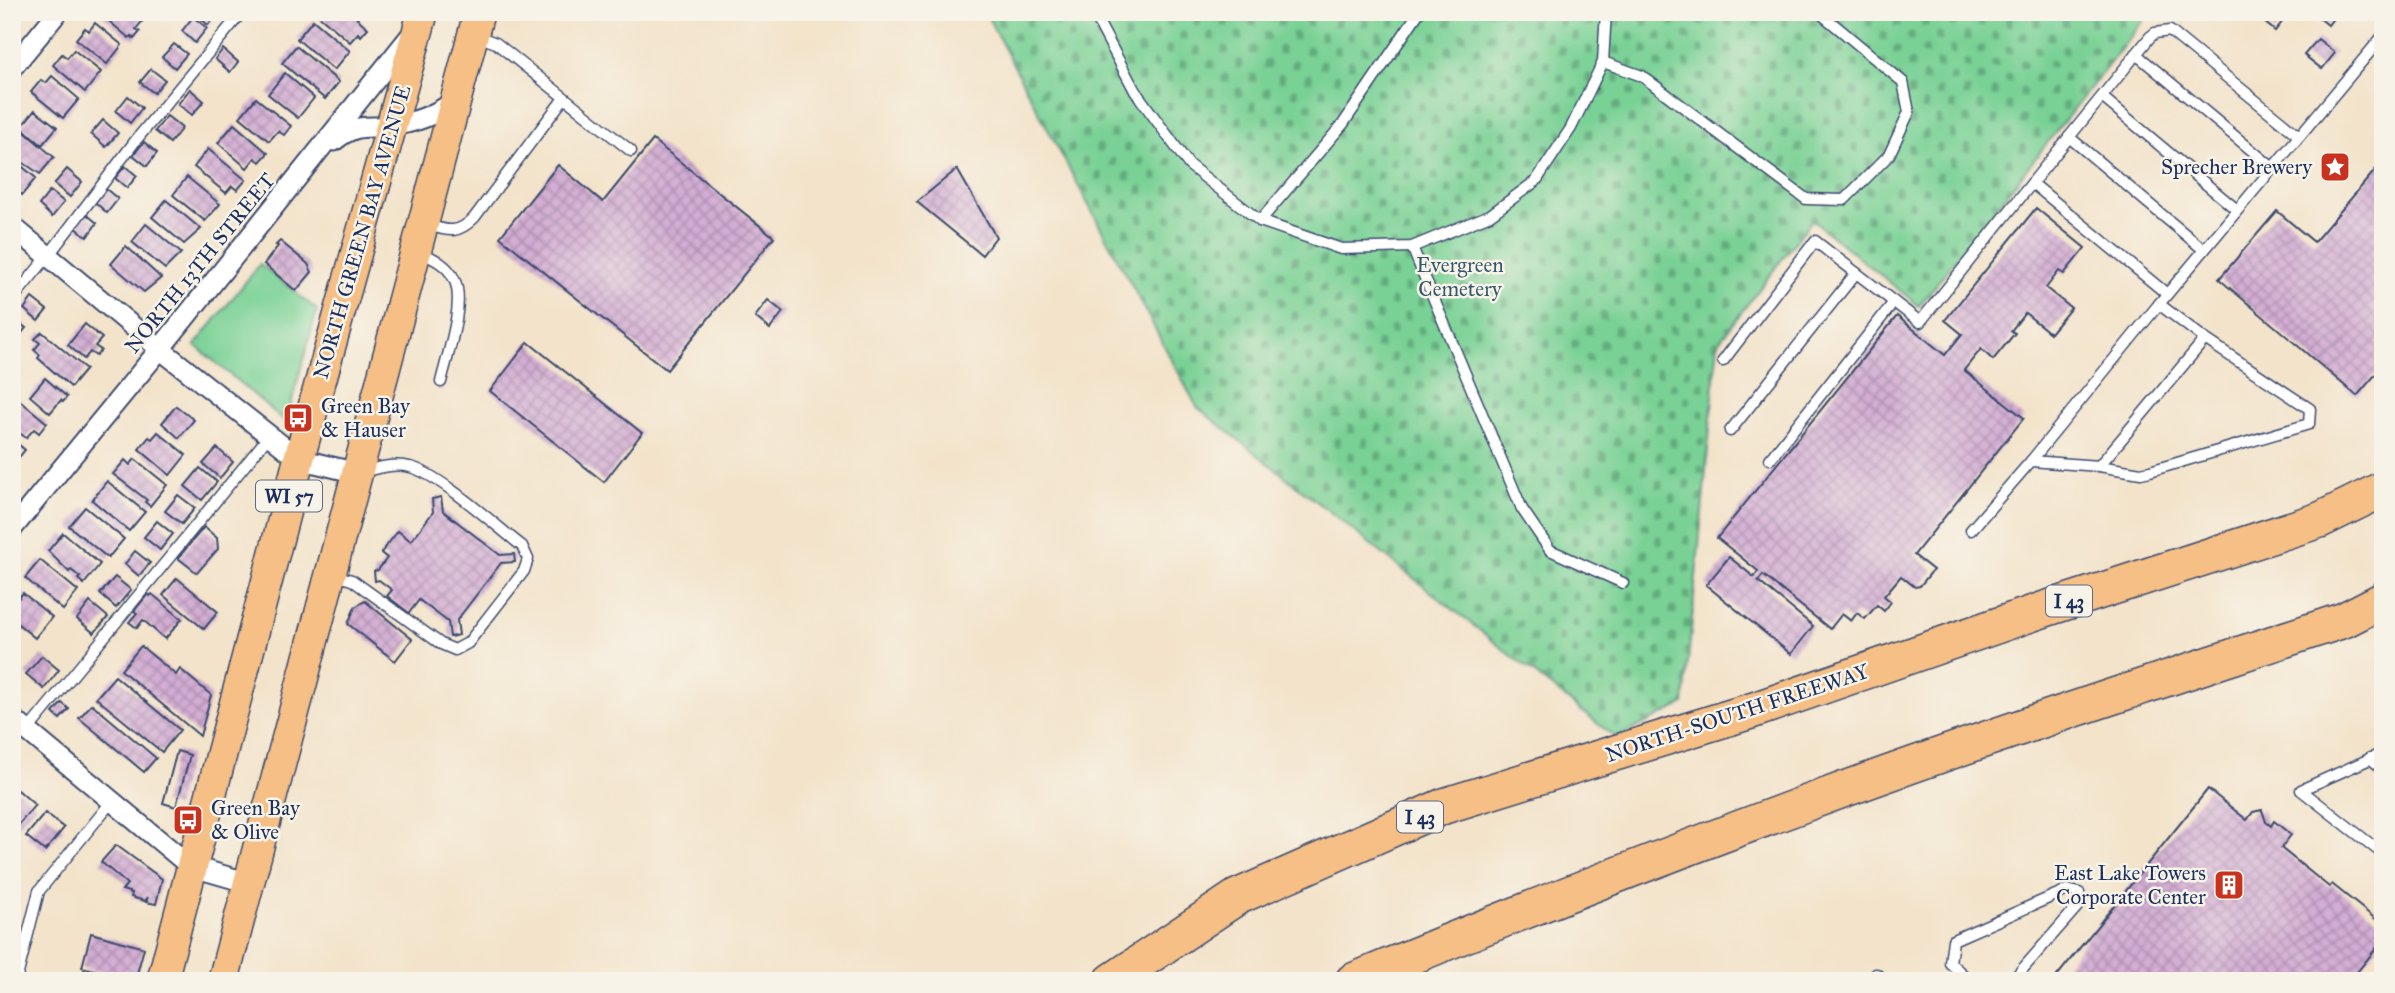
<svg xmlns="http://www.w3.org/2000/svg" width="2395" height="993" font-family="'IM FELL Great Primer',serif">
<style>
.grass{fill:#79d195;stroke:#4a807a;stroke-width:2}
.cemetery{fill:url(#cemetery-stones);stroke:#4a807a;stroke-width:2}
.building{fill:url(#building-cross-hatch)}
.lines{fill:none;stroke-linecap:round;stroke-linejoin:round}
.lane-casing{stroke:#3b4a6e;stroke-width:13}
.street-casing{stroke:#3b4a6e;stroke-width:23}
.primary-casing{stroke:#3b4a6e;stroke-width:33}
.highway-casing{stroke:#3b4a6e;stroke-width:38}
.lane{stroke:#fff;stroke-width:10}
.street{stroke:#fff;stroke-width:19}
.primary{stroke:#f5bf86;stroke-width:30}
.highway{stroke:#f5bf86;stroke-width:35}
.labels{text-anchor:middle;stroke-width:5;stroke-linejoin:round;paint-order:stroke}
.shield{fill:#f7f3e8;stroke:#5d6a87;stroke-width:2}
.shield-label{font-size:19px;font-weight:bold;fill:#1b2f5e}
.poi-label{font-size:21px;fill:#1b2f5e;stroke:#f7f3e8;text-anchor:end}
.street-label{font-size:21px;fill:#1b2f5e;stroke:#f7f3e8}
.park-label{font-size:21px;fill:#32586c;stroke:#f7f3e8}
</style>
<defs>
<pattern id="cemetery-stones" width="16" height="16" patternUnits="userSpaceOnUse" patternTransform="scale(1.75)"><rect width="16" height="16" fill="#79d195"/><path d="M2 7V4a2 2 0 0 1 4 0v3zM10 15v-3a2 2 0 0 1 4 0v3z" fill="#62aa7d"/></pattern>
<pattern id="building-cross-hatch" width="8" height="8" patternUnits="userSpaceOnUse" patternTransform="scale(1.75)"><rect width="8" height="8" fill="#d4aed4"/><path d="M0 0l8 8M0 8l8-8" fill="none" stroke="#ab8eaf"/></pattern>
</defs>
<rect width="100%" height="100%" fill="#f7f3e8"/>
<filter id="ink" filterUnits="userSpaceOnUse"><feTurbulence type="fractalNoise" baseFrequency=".0143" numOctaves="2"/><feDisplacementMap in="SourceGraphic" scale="14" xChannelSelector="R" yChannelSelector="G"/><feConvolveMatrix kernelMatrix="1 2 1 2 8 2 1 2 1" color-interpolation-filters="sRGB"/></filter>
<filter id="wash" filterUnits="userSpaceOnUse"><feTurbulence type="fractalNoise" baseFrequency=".00686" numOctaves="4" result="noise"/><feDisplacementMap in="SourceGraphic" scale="28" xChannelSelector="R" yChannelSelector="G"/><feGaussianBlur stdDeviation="1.57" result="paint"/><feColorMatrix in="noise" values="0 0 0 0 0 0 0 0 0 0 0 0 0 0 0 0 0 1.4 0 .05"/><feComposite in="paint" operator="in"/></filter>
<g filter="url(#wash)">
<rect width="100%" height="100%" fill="#f3e3ca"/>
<polygon class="grass" points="260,264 317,310 286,422 195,345"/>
<polygon class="cemetery" points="985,12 2150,12 1919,306 1812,220 1718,343 1684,704 1616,738 1197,407"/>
<g id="blocks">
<g class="building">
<polygon points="98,12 136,12 144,19 136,29 140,32 134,39 131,36 129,38"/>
<polygon points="193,12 218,12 208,25"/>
<polygon points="319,12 350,12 368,28 361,36 358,33 350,42 317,14"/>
<polygon points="2260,12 2290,12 2275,31 2257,16"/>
<polygon points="2312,12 2338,12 2328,25"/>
<polygon points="193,17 207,28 195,43 182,31"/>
<polygon points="313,20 350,51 334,70 297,39"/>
<polygon points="95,23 122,45 107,64 76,39 85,28 89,31"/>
<polygon points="2318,39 2335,53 2322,69 2304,55"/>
<polygon points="174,44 187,54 175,68 162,57"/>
<polygon points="296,46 339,82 325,99 282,63"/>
<polygon points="223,49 238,62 230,72 215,59"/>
<polygon points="74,50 101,72 85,92 53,65 62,54 67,58"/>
<polygon points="151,69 165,80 154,93 140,82"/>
<polygon points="285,73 314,98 298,118 268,94"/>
<polygon points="52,76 79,99 63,118 31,92 41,80 46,83"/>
<polygon points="190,89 204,101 192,115 178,104"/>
<polygon points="128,96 142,108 130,123 116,111"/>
<polygon points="256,98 291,126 284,135 278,131 269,141 240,117"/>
<polygon points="35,110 57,127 42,145 21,127"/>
<polygon points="167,116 182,128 170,143 155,131"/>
<polygon points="103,120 118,133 106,147 91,134"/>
<polygon points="234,124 268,153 260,162 255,158 247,168 218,143"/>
<polygon points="15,127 20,131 21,129 54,157 40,174 12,155 12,130"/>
<polygon points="653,140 774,237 667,370 500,237 558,165 603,202"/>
<polygon points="144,142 157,153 147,166 133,155"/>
<polygon points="208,149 246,180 237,190 232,186 226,193 194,167"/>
<polygon points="12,158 36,178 22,195 12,186"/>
<polygon points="2383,161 2383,366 2357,396 2219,279 2277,211 2314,242"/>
<polygon points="125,166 137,176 127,188 115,178"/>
<polygon points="67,169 82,182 70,197 54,184"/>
<polygon points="957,169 996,237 982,255 917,202"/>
<polygon points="187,177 220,204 205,221 173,195"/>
<polygon points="106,189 118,199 107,213 95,202"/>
<polygon points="50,191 64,202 52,217 39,205"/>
<polygon points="166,200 201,229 184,244 152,217"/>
<polygon points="2036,208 2085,248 2064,274 2059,271 2046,288 2071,308 2050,333 2025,313 2011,331 2015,333 1993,360 1981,349 1964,370 2024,418 1914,555 1933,570 1920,586 1915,587 1901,576 1884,596 1891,602 1884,611 1877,605 1865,619 1857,613 1851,621 1842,614 1830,629 1763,575 1758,581 1813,626 1791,654 1706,585 1729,557 1754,577 1758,571 1717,538 1897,316 1945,355 1962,334 1945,320"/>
<polygon points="85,213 97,223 87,237 74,226"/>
<polygon points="146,224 181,253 165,269 132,242"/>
<polygon points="280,241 308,264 312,272 296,291 264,264 278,246 276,245"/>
<polygon points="126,246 161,278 144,292 111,264"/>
<polygon points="32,298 47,310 38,321 24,309"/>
<polygon points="768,300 783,312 770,329 755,317"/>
<polygon points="12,317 26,328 12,345"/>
<polygon points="85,324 102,338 95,346 101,350 96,356 90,352 84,359 68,345"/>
<polygon points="42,332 86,369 71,387 38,358 40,355 34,350 40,343 35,339"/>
<polygon points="528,342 642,433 604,482 490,391"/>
<polygon points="45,378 67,397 63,402 61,400 50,413 30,396"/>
<polygon points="12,394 47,423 39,433 34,429 26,438 12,427"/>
<polygon points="176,406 194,420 179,438 162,423"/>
<polygon points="158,432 186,455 170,475 139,449 149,437 152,439"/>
<polygon points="12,439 25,450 12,466"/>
<polygon points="217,448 233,462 220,478 203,464"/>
<polygon points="135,459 167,485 150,506 145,502 147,500 113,474 125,460 130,465"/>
<polygon points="200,468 217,482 202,500 185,486"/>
<polygon points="107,481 145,512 129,531 92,500"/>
<polygon points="178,495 195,508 182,524 165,511"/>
<polygon points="441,497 443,511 500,555 514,554 515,562 501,563 457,620 459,635 450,637 448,622 419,600 409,613 387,596 392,590 379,580 375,581 374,571 378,570 387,558 381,553 398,531 411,541 433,512 432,499"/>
<polygon points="85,507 124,539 108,558 69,526"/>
<polygon points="157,521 173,534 160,550 144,537"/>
<polygon points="204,527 217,538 218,549 197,573 178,558"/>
<polygon points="63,533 100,564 84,584 78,579 80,577 71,570 69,572 48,551"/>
<polygon points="135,551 150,563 139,576 125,564"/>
<polygon points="40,560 78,591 63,610 25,578"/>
<polygon points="115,577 131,590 116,608 100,594"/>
<polygon points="177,578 218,612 204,629 163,595"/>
<polygon points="23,593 52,617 35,638 12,619 12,602 14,603"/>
<polygon points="148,594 150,596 152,594 182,619 165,639 143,620 137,628 129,622 137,613 134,611"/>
<polygon points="365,601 412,639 395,661 348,624 355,607"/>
<polygon points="90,602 108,617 94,633 77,619"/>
<polygon points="141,646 176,675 180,669 211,695 200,736 121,670"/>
<polygon points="42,656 59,670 44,689 26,674"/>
<polygon points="115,676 180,730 162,752 96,698"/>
<polygon points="62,703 69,709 60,719 53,713"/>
<polygon points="92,704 156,758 144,772 79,718"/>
<polygon points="177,751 190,755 176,807 163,803"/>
<polygon points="2208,789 2247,820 2253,812 2262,810 2266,822 2271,826 2274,821 2291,835 2281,848 2329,887 2332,884 2383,925 2383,940 2350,981 2053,981"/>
<polygon points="18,790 35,805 16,828 12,825 12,797"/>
<polygon points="45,813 64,828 45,851 26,836"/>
<polygon points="116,845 162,879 156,904 146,902 148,897 145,901 131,897 132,893 122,890 127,884 101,862"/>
<polygon points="91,933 144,948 135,981 82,967"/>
<polygon points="84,970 122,980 122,981 81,981"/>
</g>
</g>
</g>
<g filter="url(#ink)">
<use href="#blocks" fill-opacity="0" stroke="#3b4a6e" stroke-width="2"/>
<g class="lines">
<g class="lane-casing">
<g id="lane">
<polyline points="1093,12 1135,91 1189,165 1260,221 1341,249 1412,247 1490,215 1536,181 1571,128 1603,62 1606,12"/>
<polyline points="477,36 496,43 631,151"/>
<polyline points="2136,54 2273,168"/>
<polyline points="1603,62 1642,76 1806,199 1844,200 1889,155 1909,112 1903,82 1819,12"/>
<polyline points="2102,97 2237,210"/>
<polyline points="2069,137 2204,250"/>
<polyline points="2032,183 2150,37 2155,33 2170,31 2299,136"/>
<polyline points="1260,221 1343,124 1419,12"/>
<path d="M427,225C448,231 457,235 474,218L564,98"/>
<polyline points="1412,247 1522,509 1550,550 1623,583"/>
<path d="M420,252C433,258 448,265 454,279C466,302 447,356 441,382"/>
<polyline points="12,300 48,256 136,140 242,12"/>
<polyline points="1723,361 1815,241 1920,322 2032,183 2167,294"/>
<polyline points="1730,431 1856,273"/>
<polyline points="1770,459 1894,302"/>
<polyline points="2031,461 2159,304"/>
<polyline points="2099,466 2141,473 2150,471 2309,424 2310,409 2205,339"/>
<polyline points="1971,530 2031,461 2099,466 2205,339 2159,304 2383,36"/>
<path d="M333,575L352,580L441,644L455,650L468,643L524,571L528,559L522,546C497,527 438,473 410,467C394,463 377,468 361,472"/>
<polyline points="28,730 269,436"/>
<polyline points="2383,753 2301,790 2383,854"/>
<polyline points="2370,758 2383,769"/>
<polyline points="1876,974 1885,981"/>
<polyline points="16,981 39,891 112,801"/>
<polyline points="1970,981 1950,963 1953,940 2067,890 2079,893 2077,907 2012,981"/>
</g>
</g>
<g class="street-casing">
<g id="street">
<polyline points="12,68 58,12"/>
<path d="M334,141C356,123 364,129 390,126C416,123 436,115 456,100"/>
<polyline points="12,226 160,349 299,459 357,473"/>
<polyline points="12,529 160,349 412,34"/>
<polyline points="12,718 190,866 249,883"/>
</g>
</g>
<g class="primary-casing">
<g id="primary">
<polyline points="162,981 299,459 423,12"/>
<polyline points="223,981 479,12"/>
</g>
</g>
<g class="highway-casing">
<g id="highway">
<polyline points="1112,981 1237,897 1444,806 1754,710 2042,610 2320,520 2383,489"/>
<path d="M1353,981C1501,919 1651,861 1802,805C1981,738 2163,680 2344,620L2383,600"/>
</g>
</g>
<use href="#lane" class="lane"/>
<use href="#street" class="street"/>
<use href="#primary" class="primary"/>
<use href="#highway" class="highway"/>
</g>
</g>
<defs>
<g id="sight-square" transform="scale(1.575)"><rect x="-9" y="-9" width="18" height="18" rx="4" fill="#c8321e" stroke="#f7f3e8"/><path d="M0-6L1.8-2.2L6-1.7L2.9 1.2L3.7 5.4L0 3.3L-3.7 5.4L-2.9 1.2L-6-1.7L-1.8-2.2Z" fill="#fff"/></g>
<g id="bus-square" transform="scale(1.575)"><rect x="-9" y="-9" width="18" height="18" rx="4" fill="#c8321e" stroke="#f7f3e8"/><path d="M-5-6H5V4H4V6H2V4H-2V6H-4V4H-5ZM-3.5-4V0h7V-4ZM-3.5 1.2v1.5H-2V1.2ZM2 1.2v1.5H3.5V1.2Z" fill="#fff"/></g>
<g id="building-square" transform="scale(1.575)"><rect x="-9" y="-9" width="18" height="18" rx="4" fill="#c8321e" stroke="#f7f3e8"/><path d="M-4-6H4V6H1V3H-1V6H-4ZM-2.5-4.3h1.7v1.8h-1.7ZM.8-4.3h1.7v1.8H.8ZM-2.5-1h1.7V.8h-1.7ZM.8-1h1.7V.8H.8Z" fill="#fff"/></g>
</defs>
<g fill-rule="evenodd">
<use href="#sight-square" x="2335" y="167"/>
<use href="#bus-square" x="298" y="418"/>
<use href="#bus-square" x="188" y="820"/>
<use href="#building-square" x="2229" y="885"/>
</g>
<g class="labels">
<g class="shield">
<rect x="256" y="480.5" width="66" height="31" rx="5"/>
<rect x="2046" y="585.5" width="46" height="31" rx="5"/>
<rect x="1397" y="801.5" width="46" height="31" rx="5"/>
</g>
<g class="shield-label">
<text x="289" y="503">WI 57</text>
<text x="2069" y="608">I 43</text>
<text x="1420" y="824">I 43</text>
</g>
<g class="poi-label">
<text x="2312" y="174">Sprecher Brewery</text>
<text x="321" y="413" text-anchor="start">Green Bay<tspan x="321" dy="24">&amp; Hauser</tspan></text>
<text x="211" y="815" text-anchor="start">Green Bay<tspan x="211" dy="24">&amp; Olive</tspan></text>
<text x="2206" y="880">East Lake Towers<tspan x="2206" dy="24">Corporate Center</tspan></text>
</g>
<g class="street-label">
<text transform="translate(362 232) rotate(-74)" y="7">NORTH GREEN BAY AVENUE</text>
<text transform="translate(200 263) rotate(-51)" y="7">NORTH 13TH STREET</text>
<text transform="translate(1737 713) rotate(-18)" y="7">NORTH-SOUTH FREEWAY</text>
</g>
<g class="park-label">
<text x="1460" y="272">Evergreen<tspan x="1460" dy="24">Cemetery</tspan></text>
</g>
</g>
<rect width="2395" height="993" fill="none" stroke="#f7f3e8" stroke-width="42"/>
</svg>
